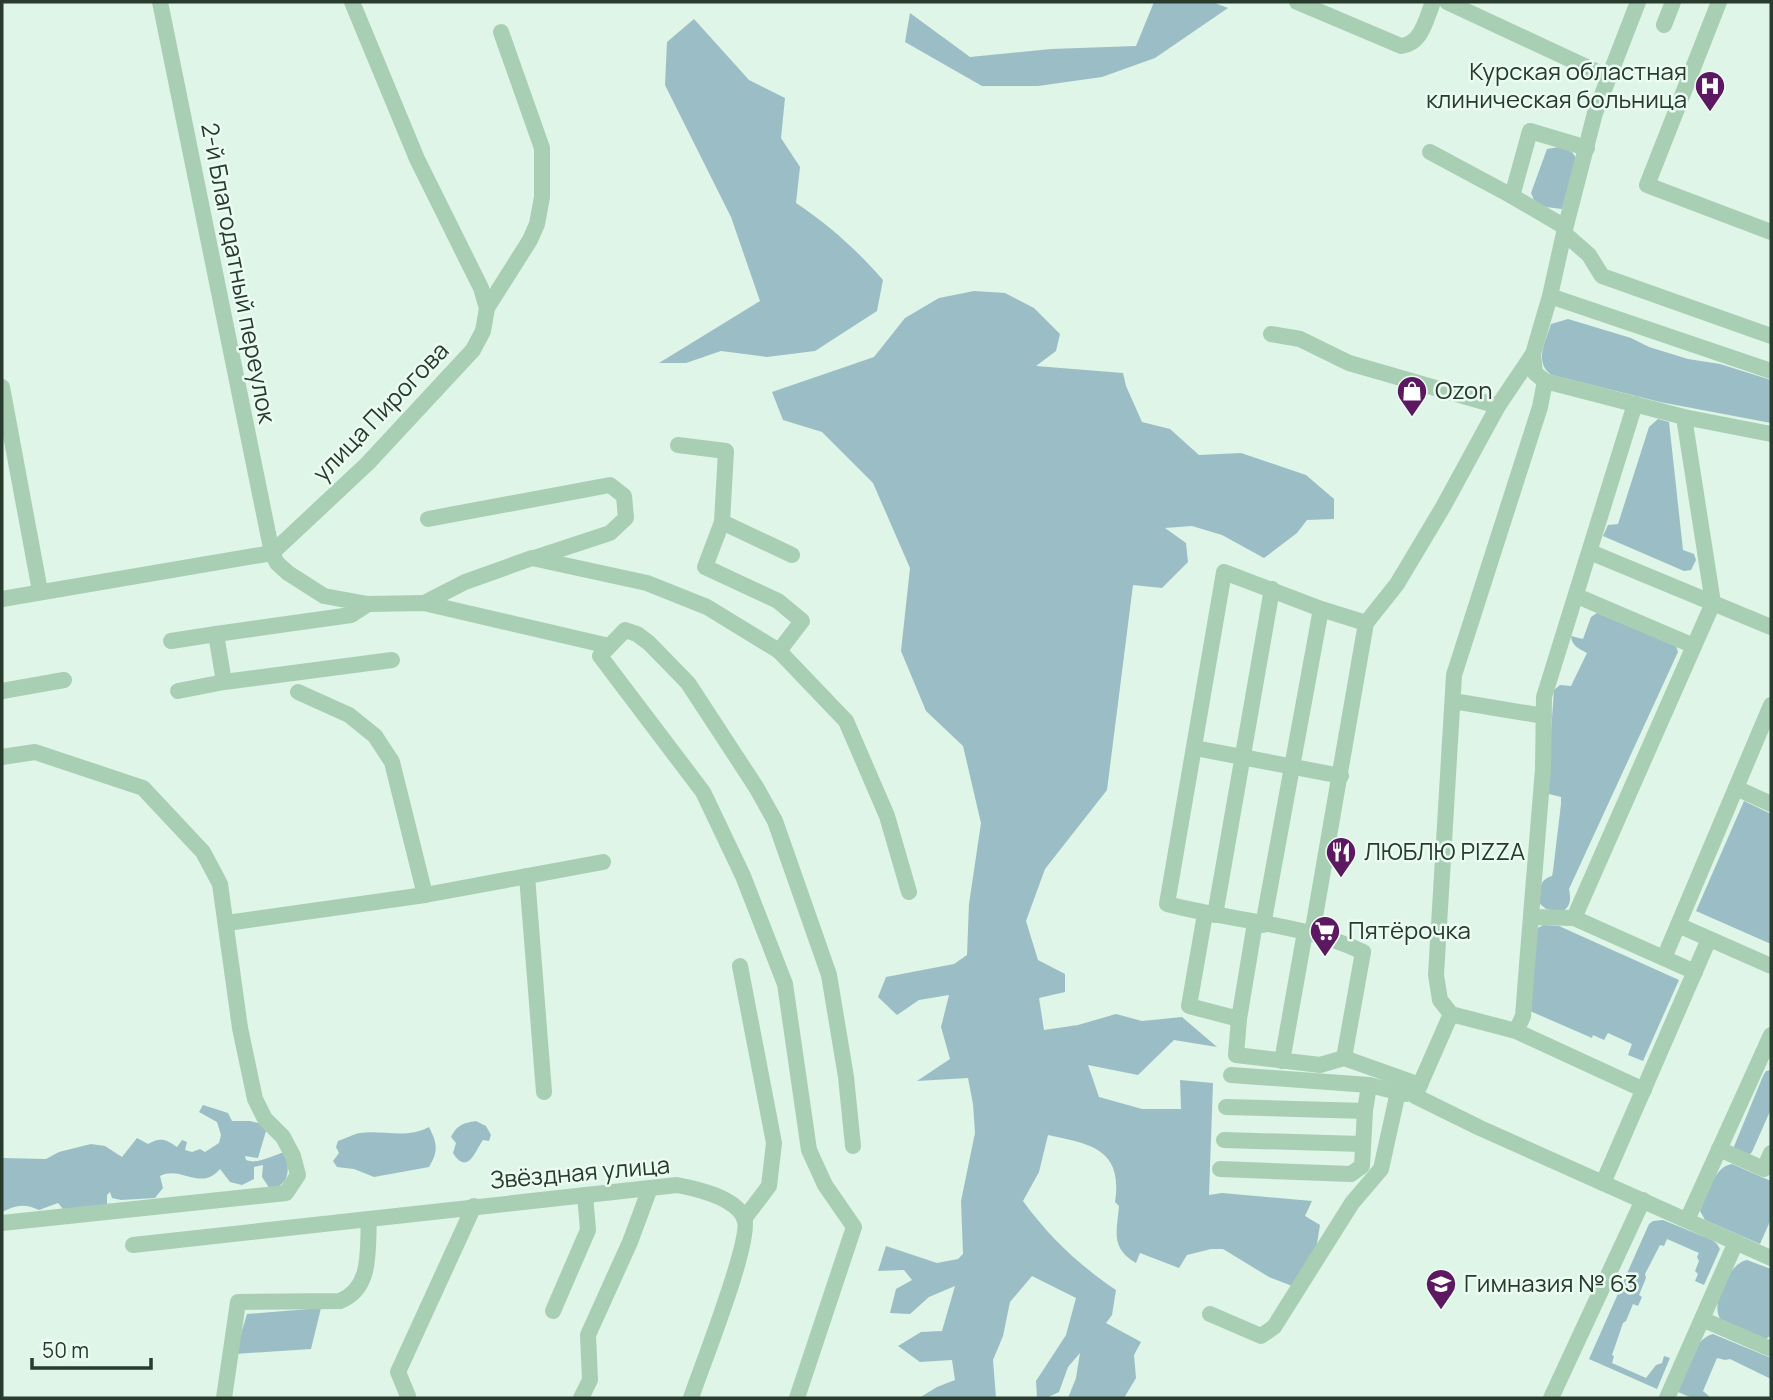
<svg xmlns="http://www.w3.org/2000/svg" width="1773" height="1400" font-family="Manrope,sans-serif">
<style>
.green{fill:#9bbec6}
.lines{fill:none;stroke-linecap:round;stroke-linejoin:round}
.minor{stroke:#a8cfb4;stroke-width:16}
.labels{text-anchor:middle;stroke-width:5;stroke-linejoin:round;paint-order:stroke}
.poi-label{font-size:24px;fill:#293b2c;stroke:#ebfcf2;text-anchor:start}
.street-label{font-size:24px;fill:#293b2c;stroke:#ebfcf2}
</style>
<rect width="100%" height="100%" fill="#def5e7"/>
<g class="green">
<polygon points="1154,2 1212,2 1228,8 1155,58 1102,77 1038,86 982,86 905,42 910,13 970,57 1051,49 1136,46"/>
<path d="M694,19L749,80L785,98L781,138L800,167L796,203C829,225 857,250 883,280L877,311L815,351L767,357L721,351L686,363H659L760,301L731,217L665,85L667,42Z"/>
<polygon points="1559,147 1572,152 1576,158 1562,209 1546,207 1535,202 1531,193 1547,149"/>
<path d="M974,291L1005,293L1034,308L1060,334L1056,351L1036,366L1123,373L1126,386L1142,422L1170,429L1199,455L1241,453L1306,475L1334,499V519L1307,520L1297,533L1264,558L1222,535L1192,526L1165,528L1186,543L1188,562L1162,588L1133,585L1107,790L1045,869L1026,921L1038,960L1065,974V992L1039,998L1044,1030L1078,1025L1116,1014L1142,1021L1182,1017L1217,1047L1174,1040L1138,1075L1088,1065L1099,1097L1142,1109H1181L1180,1080L1213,1083L1209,1195L1222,1193L1312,1201L1305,1216L1320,1225L1316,1250L1295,1287L1269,1277L1223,1249H1211L1187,1255L1179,1268L1140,1253L1136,1263C1110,1248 1117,1231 1119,1206L1115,1202C1123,1149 1091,1144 1048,1135L1039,1172L1023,1201C1049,1237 1079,1265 1116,1290L1112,1315L1106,1323L1141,1342L1134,1355L1136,1378L1124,1398H1068L1076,1378L1080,1353L1068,1367L1059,1392L1046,1398H1037L1036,1381L1066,1335L1076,1298L1032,1276L1010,1302L1003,1336L993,1360L996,1398H919L937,1387L955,1380L952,1360L920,1362L898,1346L921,1332L942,1331L955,1286L929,1297L910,1314L890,1313L896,1289L912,1280L904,1270L878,1271L886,1246L937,1263L958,1259L963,1254L961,1201L975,1133L973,1104L968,1078L917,1081L950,1059L941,1027L949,995L919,1000L897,1015L878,997L886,977L954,964L967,955L969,904L981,823L963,746L926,711L901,651L910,568L873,483L822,432L783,420L772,392L874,357L905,318L939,298Z"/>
<path d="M1568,319L1631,338L1649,347L1688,359L1720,364L1771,380V423L1660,402L1552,375C1533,363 1546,341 1551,324Z"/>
<polygon points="1658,419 1669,422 1683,550 1694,554 1696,560 1691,570 1684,571 1603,536 1608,525 1618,524 1649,427"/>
<path d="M1597,613L1676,646L1678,652L1569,889C1571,899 1571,906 1562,912L1546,909L1539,903C1540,891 1538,880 1552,876L1553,871L1561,804V797L1549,794L1547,787L1554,690L1560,685L1571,686L1587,653C1578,648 1572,646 1571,636L1583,639L1591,617Z"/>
<polygon points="1744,801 1771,814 1771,944 1696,911"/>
<polygon points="1543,925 1559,926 1679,980 1643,1061 1628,1055 1632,1044 1608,1033 1604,1040 1593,1035 1592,1038 1530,1011 1536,933 1538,928"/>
<polygon points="1771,1070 1771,1109 1752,1152 1749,1155 1733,1149 1763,1076 1766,1071"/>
<path d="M203,1105L228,1113L232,1121H250L263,1124L266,1131L258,1158L245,1156L246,1160C258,1165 272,1155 285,1152C290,1169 290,1186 270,1189L262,1177L263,1165L254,1167V1179L242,1185L230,1182L220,1169C201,1192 181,1165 160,1176L163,1188L155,1198L121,1200L112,1198L110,1192L107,1195V1209H63L58,1203L39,1210C25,1203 15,1205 2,1212V1158L46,1159L59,1152L91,1144L105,1146L122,1157L137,1138L148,1144C160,1137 166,1139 177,1147L182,1140L187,1142L185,1150L192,1152L200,1149L205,1152L219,1143L221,1135L217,1122L199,1112Z"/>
<path d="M476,1121L486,1126L491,1135L489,1141L483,1140C476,1149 468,1177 453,1153L456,1143L451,1137C457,1125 463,1123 476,1121Z"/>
<path d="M429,1127C437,1143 439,1151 429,1167L374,1177L354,1169L337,1167L333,1161L339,1153L336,1147L338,1141C345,1139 353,1134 360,1133C383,1130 407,1139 429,1127Z"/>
<path d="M1732,1164L1771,1181V1219L1760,1244L1705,1220L1700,1211C1707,1196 1714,1166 1732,1164Z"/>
<polygon points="1663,1220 1712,1240 1717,1244 1720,1249 1704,1285 1695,1281 1698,1274 1695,1271 1699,1261 1697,1257 1699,1253 1667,1239 1664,1246 1660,1245 1645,1274 1646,1278 1639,1295 1642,1297 1638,1306 1633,1304 1626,1321 1623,1323 1612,1355 1614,1356 1612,1363 1646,1378 1656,1365 1662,1363 1664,1356 1670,1358 1657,1389 1589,1359 1649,1224 1653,1221"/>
<path d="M1747,1260L1771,1269V1335L1766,1339L1721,1320C1709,1305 1729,1263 1747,1260Z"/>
<polygon points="321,1308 311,1349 235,1354 247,1314"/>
<path d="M1713,1334L1771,1358V1379L1730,1359L1725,1360L1717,1358L1703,1391L1711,1398H1692L1678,1392C1685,1374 1692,1339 1713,1334Z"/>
</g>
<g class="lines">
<g class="minor">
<polyline points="160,2 272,553 277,563 288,573 324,596 368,604 424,603 609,646"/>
<polyline points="352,2 417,159 481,288 487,308"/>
<path d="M1297,2L1401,46C1422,44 1426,19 1433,2"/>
<polyline points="1447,2 1608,77"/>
<polyline points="1719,2 1647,185 1771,232"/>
<polyline points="1664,25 1673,2"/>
<polyline points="1430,152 1512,196"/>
<polyline points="1565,227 1512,196 1530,131 1587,148"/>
<polyline points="1564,233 1589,255 1602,276 1771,336"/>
<polyline points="1550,296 1771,371"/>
<polyline points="1271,334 1300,339 1349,363 1498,406"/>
<polyline points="1533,354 1535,373 1545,381 1684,417 1771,434"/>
<polyline points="1545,381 1540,407 1454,675 1436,975 1440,1000 1451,1014 1516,1031 1644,1090"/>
<polyline points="2,387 40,591"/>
<polyline points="678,445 726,451 722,522 792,555"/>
<polyline points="428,519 610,485 624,496 626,518 610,533 534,558"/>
<polyline points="1590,552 1771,627"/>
<polyline points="1577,596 1694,646"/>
<polyline points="2,599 272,553 368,463 473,350 483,331 487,308 530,240 537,224 542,197 542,148 501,32"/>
<polyline points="424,603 465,582 532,558 647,583 707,607 779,651 802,621 778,601 705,567 722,522"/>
<polyline points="368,604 351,615 216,634 224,682 392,660"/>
<polyline points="171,641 216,634"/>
<polyline points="779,651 846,721 887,816 909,892"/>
<polyline points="2,691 64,680"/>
<polyline points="178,691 224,682"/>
<polyline points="298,692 349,715 375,736 392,762 425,895"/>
<polyline points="1453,701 1544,716"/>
<polyline points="1195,748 1341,776"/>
<polyline points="2,757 35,752 143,788 203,852 220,884 240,1028 255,1099 265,1119 283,1137 293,1156 298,1175 286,1193 2,1223"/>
<polyline points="1736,788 1771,804"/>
<polyline points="527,876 544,1092"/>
<polyline points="1205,914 1189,1006 1239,1019"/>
<polyline points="1215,915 1272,589"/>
<polyline points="1531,917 1574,918 1695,972"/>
<polyline points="1574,918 1713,603 1684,417"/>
<polyline points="227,923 425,895 603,862"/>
<polyline points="1255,923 1239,1019 1236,1055 1320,1065 1344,1058 1420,1085"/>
<polyline points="1263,925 1321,609"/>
<polyline points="1678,925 1771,966"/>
<polyline points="1312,934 1366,623 1397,584 1443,507 1498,406 1533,354 1550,296 1564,233 1595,113 1638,2"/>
<polyline points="1664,958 1771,705"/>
<polyline points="740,966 774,1143 769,1186 744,1219"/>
<polyline points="1451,1014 1415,1096 1480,1128 1771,1258"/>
<polyline points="1516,1031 1523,1016 1527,965 1543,769 1544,697 1635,404"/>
<path d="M1344,1058L1363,952C1302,923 1231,921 1167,904L1224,572L1321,609L1366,623"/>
<polyline points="1282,1061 1305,932"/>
<polyline points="1231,1075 1369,1085 1406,1094"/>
<polyline points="1226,1107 1365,1111"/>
<polyline points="1224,1140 1362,1144"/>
<polyline points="1719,1149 1764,1169 1771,1153"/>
<polyline points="1220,1169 1351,1174 1362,1166 1365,1111 1369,1085"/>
<polyline points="1603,1183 1709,939"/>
<polyline points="1687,1220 1771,1035"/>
<polyline points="133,1245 369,1219"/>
<polyline points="553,1311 588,1230 585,1195"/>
<polyline points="1210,1314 1261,1336 1274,1327 1352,1203 1381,1169 1398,1092"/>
<polyline points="1704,1320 1771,1349"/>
<path d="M224,1398L238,1302L340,1301C373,1288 367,1249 369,1219L677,1185C698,1189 733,1197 744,1217C754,1237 700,1370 691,1398"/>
<polyline points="407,1398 408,1396 398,1372 474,1206"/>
<polyline points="581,1398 590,1380 588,1335 630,1242 650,1188"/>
<polyline points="797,1398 854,1227 825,1185 809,1150 785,984 743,876 703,792 600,656 625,630 637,634 649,643 688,683 756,787 775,821 829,975 846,1077 853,1146"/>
<polyline points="1551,1398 1643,1200"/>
<polyline points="1667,1398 1736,1242"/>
</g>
</g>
<defs>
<g id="hospital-pin" transform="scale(1.575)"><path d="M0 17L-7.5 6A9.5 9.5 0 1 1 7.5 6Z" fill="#5c1961" stroke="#ebfcf2"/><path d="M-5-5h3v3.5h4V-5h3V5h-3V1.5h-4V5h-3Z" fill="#fff"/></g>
<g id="shop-pin" transform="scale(1.575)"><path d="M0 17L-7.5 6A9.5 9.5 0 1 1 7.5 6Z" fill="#5c1961" stroke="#ebfcf2"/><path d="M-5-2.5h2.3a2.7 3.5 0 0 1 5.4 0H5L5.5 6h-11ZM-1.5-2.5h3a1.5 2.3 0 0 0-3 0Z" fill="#fff"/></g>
<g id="restaurant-pin" transform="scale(1.575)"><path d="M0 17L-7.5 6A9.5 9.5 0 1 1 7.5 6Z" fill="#5c1961" stroke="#ebfcf2"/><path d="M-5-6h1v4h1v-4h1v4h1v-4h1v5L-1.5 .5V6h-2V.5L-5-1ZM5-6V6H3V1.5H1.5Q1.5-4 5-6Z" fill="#fff"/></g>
<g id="supermarket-pin" transform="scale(1.575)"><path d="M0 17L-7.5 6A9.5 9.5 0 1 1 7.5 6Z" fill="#5c1961" stroke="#ebfcf2"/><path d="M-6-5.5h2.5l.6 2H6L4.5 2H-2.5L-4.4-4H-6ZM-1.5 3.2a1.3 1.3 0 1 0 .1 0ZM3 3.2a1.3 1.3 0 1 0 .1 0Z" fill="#fff"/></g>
<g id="school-pin" transform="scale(1.575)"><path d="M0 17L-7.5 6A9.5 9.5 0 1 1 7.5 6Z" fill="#5c1961" stroke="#ebfcf2"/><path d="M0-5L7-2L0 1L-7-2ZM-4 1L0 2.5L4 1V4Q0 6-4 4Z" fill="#fff"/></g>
</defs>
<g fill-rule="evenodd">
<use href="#hospital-pin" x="1710" y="86"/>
<use href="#shop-pin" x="1412" y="391"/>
<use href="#restaurant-pin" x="1341" y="852"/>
<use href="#supermarket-pin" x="1325" y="931"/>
<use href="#school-pin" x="1441" y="1284"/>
</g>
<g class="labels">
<g class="poi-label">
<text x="1687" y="80" text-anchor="end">Курская областная<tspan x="1687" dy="28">клиническая больница</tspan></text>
<text x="1435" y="399">Ozon</text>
<text x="1364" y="860">ЛЮБЛЮ PIZZA</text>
<text x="1348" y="939">Пятёрочка</text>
<text x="1464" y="1292">Гимназия № 63</text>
</g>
<g class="street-label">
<text transform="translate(238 273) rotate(79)" y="8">2-й Благодатный переулок</text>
<text transform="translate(381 412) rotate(-46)" y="8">улица Пирогова</text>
<text transform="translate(580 1173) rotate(-5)" y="8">Звёздная улица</text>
</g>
</g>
<rect width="1773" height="1400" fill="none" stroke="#293b2c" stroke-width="7"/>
<path d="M32 1358v10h119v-10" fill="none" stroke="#293b2c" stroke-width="3.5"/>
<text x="42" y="1358" font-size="21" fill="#293b2c" stroke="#ebfcf2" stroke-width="5" paint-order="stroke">50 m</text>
</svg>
